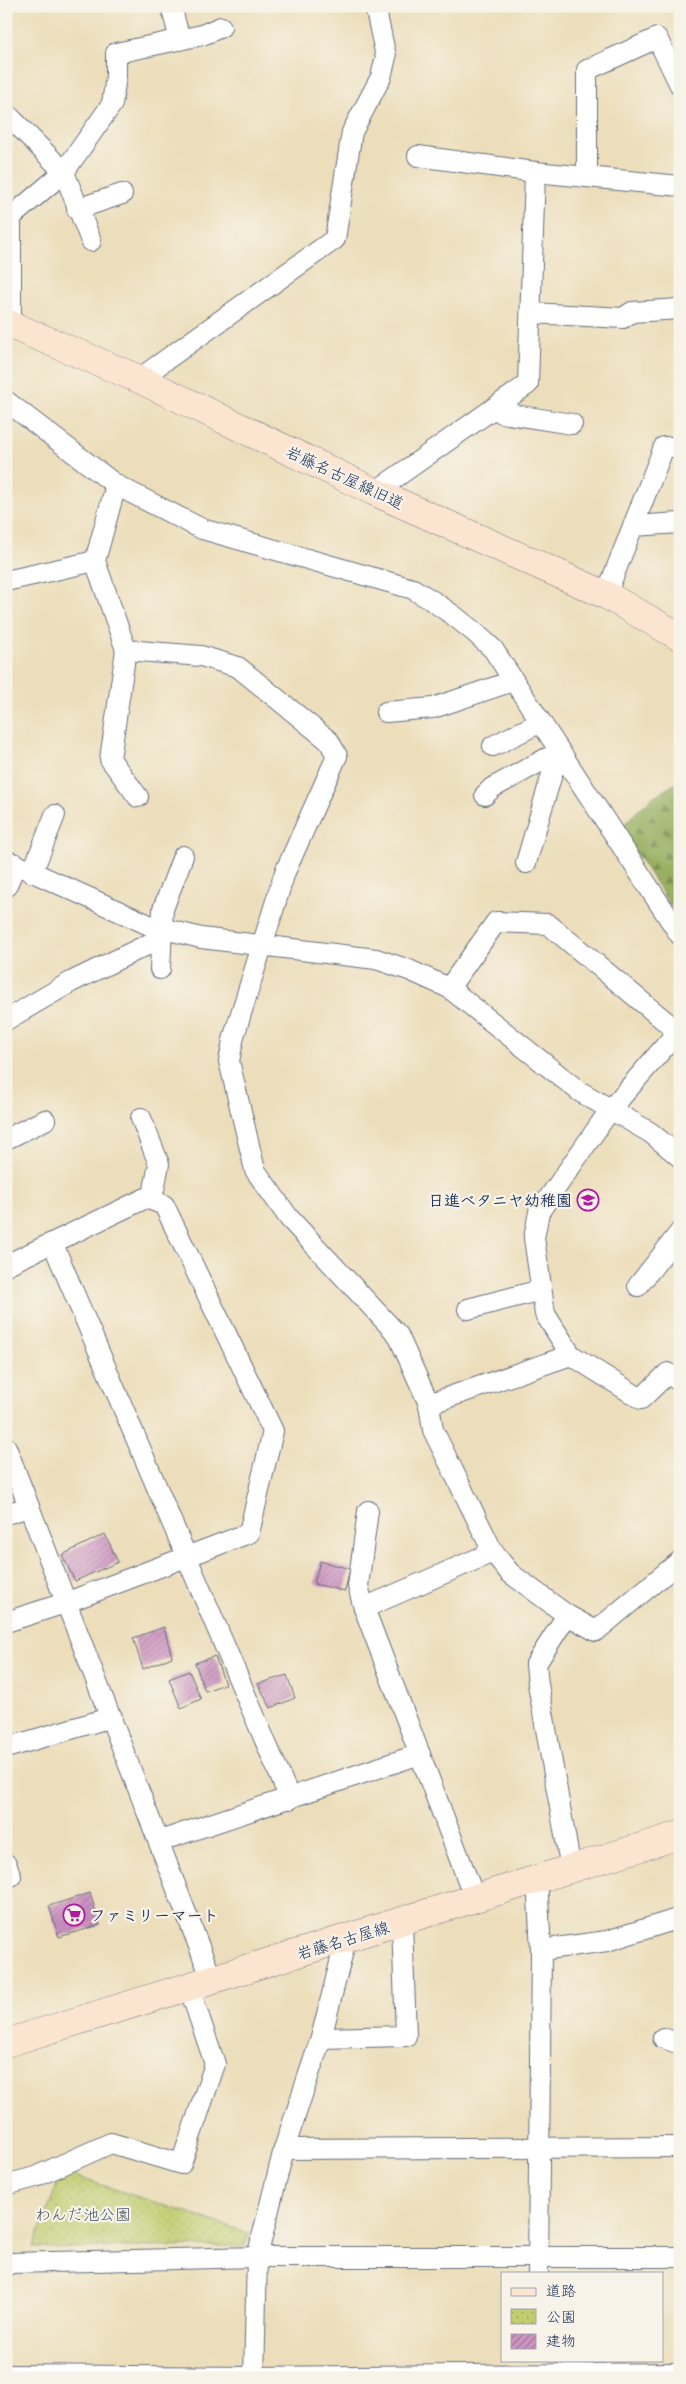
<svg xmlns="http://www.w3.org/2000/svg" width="686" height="2384" font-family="'Indie Flower','Klee One',sans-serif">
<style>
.forest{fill:url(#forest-firs);stroke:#5a7060}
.park{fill:url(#park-dots);stroke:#6e7e66}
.building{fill:url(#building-hatch)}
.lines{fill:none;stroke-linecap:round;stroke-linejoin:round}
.street-casing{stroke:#646c7e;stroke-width:22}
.secondary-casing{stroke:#646c7e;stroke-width:29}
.street{stroke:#fff;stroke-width:20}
.secondary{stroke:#fce5d0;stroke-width:28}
.labels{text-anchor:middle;stroke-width:4.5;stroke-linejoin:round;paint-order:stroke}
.street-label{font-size:16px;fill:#1b2f5e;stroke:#f7f3e8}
.poi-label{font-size:16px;font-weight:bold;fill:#1b2f5e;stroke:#f7f3e8;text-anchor:end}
.park-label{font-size:16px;fill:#445662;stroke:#f7f3e8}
</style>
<defs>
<pattern id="forest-firs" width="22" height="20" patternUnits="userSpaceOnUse" patternTransform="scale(1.25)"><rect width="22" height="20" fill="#98b062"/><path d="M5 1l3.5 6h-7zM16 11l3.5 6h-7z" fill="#7b9054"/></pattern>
<pattern id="park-dots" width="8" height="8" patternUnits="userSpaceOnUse" patternTransform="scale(1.25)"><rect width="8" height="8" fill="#c0cd6f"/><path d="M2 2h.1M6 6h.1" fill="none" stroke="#a4b063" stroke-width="1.8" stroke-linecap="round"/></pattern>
<pattern id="building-hatch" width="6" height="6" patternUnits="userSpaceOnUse" patternTransform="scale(1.25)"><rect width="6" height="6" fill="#cc92c0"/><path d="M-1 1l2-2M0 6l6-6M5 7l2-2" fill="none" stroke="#a5789f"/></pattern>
</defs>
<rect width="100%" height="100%" fill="#f7f3e8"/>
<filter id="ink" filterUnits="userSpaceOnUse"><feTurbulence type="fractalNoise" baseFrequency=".02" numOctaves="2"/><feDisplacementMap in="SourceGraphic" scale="10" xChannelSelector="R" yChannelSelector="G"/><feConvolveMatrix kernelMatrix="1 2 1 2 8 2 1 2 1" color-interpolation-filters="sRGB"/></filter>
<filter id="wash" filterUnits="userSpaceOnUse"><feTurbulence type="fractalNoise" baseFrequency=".0096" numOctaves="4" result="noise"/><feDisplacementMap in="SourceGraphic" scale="20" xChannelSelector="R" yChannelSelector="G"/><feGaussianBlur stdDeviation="1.12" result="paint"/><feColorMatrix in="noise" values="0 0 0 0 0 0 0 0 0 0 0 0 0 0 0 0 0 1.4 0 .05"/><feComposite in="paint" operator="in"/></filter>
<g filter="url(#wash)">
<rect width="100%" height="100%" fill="#ecdeba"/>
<polygon class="forest" points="680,781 680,920 620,828 651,798"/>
<polygon class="park" points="62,2172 249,2233 245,2246 33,2248"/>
<g id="blocks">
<g class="building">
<polygon points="105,1534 118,1562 75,1581 62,1555"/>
<polygon points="320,1561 350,1569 345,1591 314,1584"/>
<polygon points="164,1627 172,1657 143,1669 133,1638"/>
<polygon points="215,1656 225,1684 205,1691 195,1663"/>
<polygon points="189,1671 201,1699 181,1708 169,1679"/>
<polygon points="287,1675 295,1698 271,1708 258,1684"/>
<polygon points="90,1893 100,1925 59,1937 49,1906"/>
</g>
</g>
</g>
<g filter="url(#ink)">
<use href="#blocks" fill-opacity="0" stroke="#646c7e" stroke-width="1"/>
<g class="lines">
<g class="street-casing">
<g id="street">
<polyline points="171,6 180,40"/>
<polyline points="6,113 64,172 91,241"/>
<polyline points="535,172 680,186"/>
<polyline points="587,177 587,70 657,38 680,85"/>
<polyline points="77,209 122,194"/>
<polyline points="531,313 623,318 632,312 680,309"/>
<polyline points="11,324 11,217 64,172 112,104 116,76 116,53 202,35 221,27"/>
<polyline points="139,379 335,239 352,132 381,77 386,57 375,6"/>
<path d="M6,401L116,485L202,529L413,589C443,606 468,625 493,649L680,935"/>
<polyline points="494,408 502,413 572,424"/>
<polyline points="116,485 95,561 126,650 201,656 238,667 329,741 337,756 285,872 234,1036 229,1061 255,1170 289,1218 398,1335 429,1404 433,1430 493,1552 510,1573 567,1615 596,1631 680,1561"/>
<polyline points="375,492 528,384 535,172 418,156"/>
<polyline points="633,526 680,523"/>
<polyline points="6,581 95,561"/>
<polyline points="606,595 664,447 680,447"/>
<polyline points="126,650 110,759 138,797"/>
<polyline points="386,712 433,708 513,681"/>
<polyline points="493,746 541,722"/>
<polyline points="485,795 492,788 547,758 556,757"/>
<polyline points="6,860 149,925 201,938 376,959 409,970 449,988 579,1091 651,1133 680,1157"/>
<polyline points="526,863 559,750"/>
<polyline points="32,873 55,815"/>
<polyline points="6,887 16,864"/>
<polyline points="160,969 163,909 183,856"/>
<polyline points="449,988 496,922 548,924 677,1031"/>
<polyline points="6,1020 71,982 151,943 160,942"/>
<polyline points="141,1118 159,1164 152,1200"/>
<polyline points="6,1139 45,1120"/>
<polyline points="53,1244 290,1799"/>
<polyline points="6,1265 146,1198 164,1205 273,1431 249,1533 65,1603 6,1622"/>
<polyline points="638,1286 680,1232"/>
<polyline points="468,1309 541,1290"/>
<polyline points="571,1355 641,1399 668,1373 680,1382"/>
<polyline points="429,1404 571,1355 545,1314 534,1238 539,1212 610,1110 680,1029"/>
<polyline points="6,1447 212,1980"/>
<polyline points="368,1511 358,1586 364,1608 475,1899"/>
<polyline points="6,1514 29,1507"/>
<polyline points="364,1608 493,1552"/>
<polyline points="567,1615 536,1664 538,1684 571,1869"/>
<polyline points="6,1748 112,1717"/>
<polyline points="160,1841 420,1754"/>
<polyline points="6,1864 11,1876 6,1877"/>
<polyline points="537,1880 541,1950 538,2273"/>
<polyline points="541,1950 607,1941 680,1918"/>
<polyline points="321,2038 406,2036 402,1922"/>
<polyline points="663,2038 680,2044"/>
<polyline points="284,2149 680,2147"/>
<polyline points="6,2185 35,2177 111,2143 181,2164 215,2064 189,1987"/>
<polyline points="6,2266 11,2263 257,2257 680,2257"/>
<polyline points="6,2375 254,2377 680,2373"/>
<polyline points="254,2378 257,2257 284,2149 321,2038 346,1939"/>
</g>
</g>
<g class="secondary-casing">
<g id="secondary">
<polyline points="6,323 139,379 375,492 606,595 680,637"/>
<polyline points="6,2043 680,1835"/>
</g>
</g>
<use href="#street" class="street"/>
<use href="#secondary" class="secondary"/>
</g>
</g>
<defs>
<g id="school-ring" transform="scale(1.125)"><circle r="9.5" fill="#f7f3e8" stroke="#b5179e" stroke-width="1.5"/><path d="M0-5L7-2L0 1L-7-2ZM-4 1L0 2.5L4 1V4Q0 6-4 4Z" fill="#b5179e"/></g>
<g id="supermarket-ring" transform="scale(1.125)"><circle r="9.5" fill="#f7f3e8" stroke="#b5179e" stroke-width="1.5"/><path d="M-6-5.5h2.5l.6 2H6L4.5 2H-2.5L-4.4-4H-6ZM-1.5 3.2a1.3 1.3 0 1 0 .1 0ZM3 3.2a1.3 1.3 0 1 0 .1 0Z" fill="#b5179e"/></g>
</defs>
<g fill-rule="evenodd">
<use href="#school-ring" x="588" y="1200"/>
<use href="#supermarket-ring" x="74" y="1915"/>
</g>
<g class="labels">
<g class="street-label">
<text transform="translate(345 477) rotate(25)" y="6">岩藤名古屋線旧道</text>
<text transform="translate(343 1940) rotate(-17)" y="6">岩藤名古屋線</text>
</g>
<g class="poi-label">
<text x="572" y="1206">日進ベタニヤ幼稚園</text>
<text x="90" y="1921" text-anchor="start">ファミリーマート</text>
</g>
<g class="park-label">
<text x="83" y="2220">わんだ池公園</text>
</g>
</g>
<rect width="686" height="2384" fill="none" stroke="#f7f3e8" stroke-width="25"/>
<rect x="501" y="2272" width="162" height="90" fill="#f7f3e8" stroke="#9fa5b1"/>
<rect x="511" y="2288" width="25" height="8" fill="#fce5d0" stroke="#9fa5b1"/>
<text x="546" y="2296" font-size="15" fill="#1b2f5e">道路</text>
<rect x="511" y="2309" width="25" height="15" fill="url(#park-dots)" stroke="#9fa5b1"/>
<text x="546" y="2322" font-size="15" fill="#1b2f5e">公園</text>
<rect x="511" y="2334" width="25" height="15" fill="url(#building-hatch)" stroke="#9fa5b1"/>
<text x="546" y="2346" font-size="15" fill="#1b2f5e">建物</text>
</svg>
